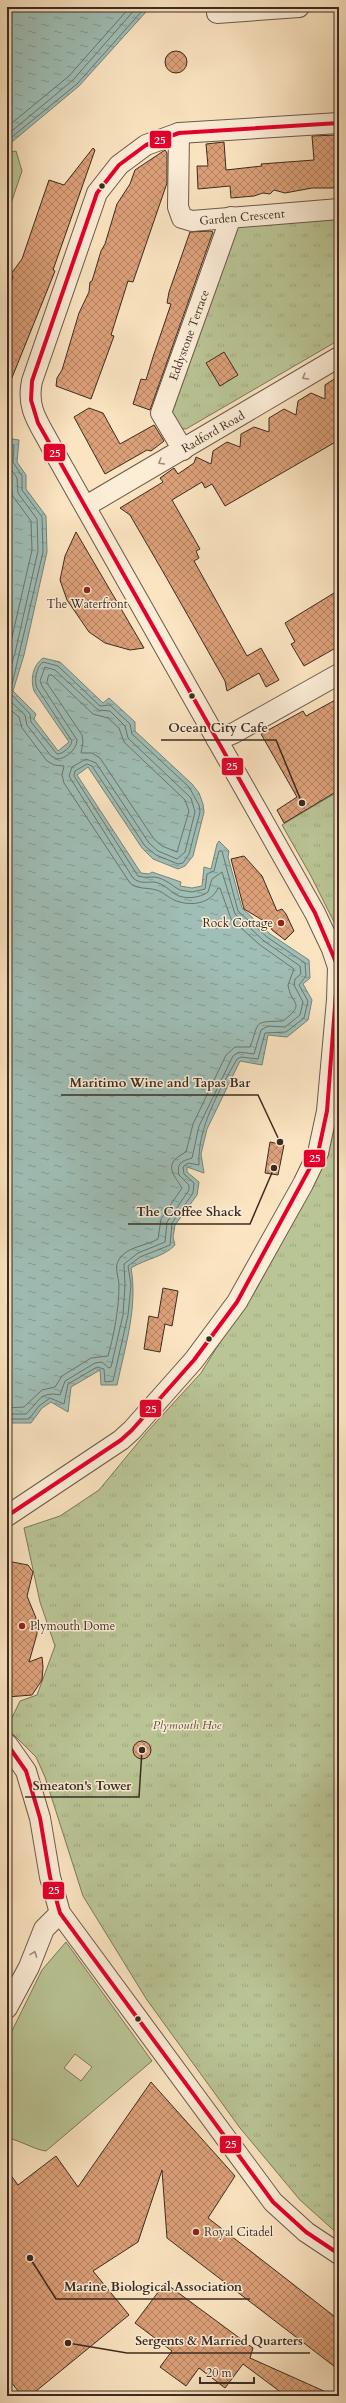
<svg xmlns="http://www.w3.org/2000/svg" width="346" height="2403" font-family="Cardo,serif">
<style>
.green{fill:#bac596;stroke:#7a785c;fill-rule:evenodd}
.park{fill:url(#park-tufts);stroke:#7a785c}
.water{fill:url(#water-ripples);stroke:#77837a}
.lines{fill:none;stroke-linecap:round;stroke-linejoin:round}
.shore{stroke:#6d746c;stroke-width:1}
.building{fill:url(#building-cross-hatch);stroke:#3b2b21}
.street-casing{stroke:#6b5949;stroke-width:22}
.street{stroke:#fcedd7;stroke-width:20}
.bus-1-casing{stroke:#fcedd7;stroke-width:7}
.bus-1{stroke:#e4002b;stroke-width:4}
.oneway{stroke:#9c8c7c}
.bus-dot{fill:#3b2b21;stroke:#fcedd7;stroke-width:1.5}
.poi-dot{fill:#8f2418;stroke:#fcedd7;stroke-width:1.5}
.labels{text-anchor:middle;stroke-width:3;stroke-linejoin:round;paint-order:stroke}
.street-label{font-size:12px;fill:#3b2b21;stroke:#fcedd7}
.poi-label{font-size:12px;fill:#3b2b21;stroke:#fcedd7;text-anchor:start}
.park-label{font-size:12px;font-style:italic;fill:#5b523e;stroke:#fcedd7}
.leader{fill:none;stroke:#3b2b21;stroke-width:1.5}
.callout-dot{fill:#3b2b21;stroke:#fcedd7;stroke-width:1.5}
.callout-label{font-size:13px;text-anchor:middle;font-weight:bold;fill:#3b2b21;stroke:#fcedd7;stroke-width:3;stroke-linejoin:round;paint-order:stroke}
.line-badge{stroke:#fcedd7;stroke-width:1.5}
.badge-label{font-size:11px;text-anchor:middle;font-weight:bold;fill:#fff}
</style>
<defs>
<pattern id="park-tufts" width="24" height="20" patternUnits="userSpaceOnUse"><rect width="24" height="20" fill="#bac596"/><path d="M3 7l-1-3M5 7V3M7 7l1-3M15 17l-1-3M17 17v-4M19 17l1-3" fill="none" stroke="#a1a981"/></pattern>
<pattern id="water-ripples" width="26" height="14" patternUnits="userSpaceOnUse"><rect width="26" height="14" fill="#9fbeb6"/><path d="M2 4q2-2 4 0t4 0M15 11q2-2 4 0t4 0" fill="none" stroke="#839b94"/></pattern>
<pattern id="building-cross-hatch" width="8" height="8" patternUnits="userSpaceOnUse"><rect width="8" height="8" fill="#dca079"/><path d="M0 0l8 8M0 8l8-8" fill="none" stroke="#b48363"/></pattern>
</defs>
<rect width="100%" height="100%" fill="#fbe4c1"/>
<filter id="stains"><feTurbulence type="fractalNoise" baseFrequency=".005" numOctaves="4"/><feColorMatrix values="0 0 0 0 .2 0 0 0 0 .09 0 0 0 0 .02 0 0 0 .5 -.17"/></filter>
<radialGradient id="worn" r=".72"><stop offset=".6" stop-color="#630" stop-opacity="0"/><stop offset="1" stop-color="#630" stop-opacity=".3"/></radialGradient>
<g class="green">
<polygon points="16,151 22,171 7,215 7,153"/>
<path d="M66,1942L152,2061L46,2151C35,2150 20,2140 7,2138V2041L42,1970ZM75,2054L92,2067L81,2081L64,2068Z"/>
</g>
<g class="park">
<polygon points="339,217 339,340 186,429 178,428 170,414 235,228 239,223"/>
<polygon points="339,791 339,932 311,876 282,825"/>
<polygon points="339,1064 339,2235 300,2200 240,2128 147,2000 83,1896 45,1777 36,1757 7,1728 20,1701 37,1695 55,1646 40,1602 24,1528 60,1516 99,1490 146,1433 201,1373 278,1248"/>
</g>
<g class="water">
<polygon points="7,7 146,7 145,13 79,86 7,146"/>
<path d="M12,439L19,440L17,462L26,475V489L46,516L47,552L24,655L13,691L36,714L34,719L58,751L69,742L34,691C30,679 33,665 43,658L60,662L103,703L109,698L135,722V731L192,784L199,793L203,804L204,812L193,856L185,866L178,869L153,859L142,848L88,767L77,775L141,873L149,874L152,872L181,882L180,886L192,888L202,886L204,867L211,869L217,844L219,841L229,851L228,857L242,908L270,934L309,960L310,978L303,984L312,1000L308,1020L287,1037L268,1035L262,1065L240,1061L207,1129L201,1154L204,1173L187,1167V1172L199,1182L197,1195L175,1225L173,1237L175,1245C164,1257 145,1259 131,1268C138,1307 125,1347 117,1385H101L100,1370L71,1387L68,1412L51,1402L42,1408L31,1423H7V442Z"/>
</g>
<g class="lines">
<g class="shore">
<polyline points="7,127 69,76 130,7"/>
<polyline points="7,135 73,80 137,7"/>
<polyline points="7,141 77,84 141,12 142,7"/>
<path d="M7,445H14L13,462L22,476V490L42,517L43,552L10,693L30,714L31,722L57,754C63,754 71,747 72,741L37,688C34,681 36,667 43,662L58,666L100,706L110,705L130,724L132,734L189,787L199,805L200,812L189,854L183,863L178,864L156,855L145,846L92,766L87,764L75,771L74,776L138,876C144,878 148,877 154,877C165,878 172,886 180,890L192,892L205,889L207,874L214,871L219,851H222L238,911L267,937L305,963L306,976L299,985L308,1001L304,1018L286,1032L265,1033L258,1059L241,1057L237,1059C219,1091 197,1128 199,1165L188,1163L183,1167L184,1174L194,1183L193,1193L172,1223L170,1245L140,1257L128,1266L131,1285L128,1315L113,1381L105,1382L104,1369L97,1367L68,1384L64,1404L50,1398L39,1406L29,1419H7"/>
<polyline points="7,450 8,465 17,478 18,493 37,519 38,551 15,653 7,679"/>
<polyline points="7,474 11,480 12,495 31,521 32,550 7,659"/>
<polygon points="49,675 52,675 93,714 108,718 119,728 124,742 185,800 189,811 177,852 162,846 154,839 100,758 92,753 81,753 83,742 82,735 47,683"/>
<path d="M7,698L25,715L27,725L51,756L57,759C66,759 77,749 77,740L42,686L40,681L45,667L55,670L98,710L110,711L125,726L128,738L191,798L195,812L185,852L177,859L158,851L149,843L96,763L86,759L72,767L69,776L133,878C140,884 146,882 154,882C163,883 169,890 175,894C184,900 200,898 208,892L212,879L222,872L235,914L264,941L300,966L301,974L295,979L294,985L303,1002L300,1015L285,1027L268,1026L261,1030L254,1054L239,1052L233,1056L199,1126L192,1158C183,1161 176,1162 179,1175L189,1185V1190L167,1222L165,1242L138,1253L124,1264L125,1285L123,1315L111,1367L109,1368L102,1362L95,1363L65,1381L60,1395C41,1391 39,1401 26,1414H7"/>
<path d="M7,707L19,717L22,728L47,761L54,765L64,766L62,775L64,783L130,883C138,890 147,887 156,890C164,892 167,897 174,900C190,907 211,904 218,888H220L231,919L260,945L294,969L288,985C291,1006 307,1002 283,1021C252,1022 260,1021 250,1047H235L226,1055L193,1124L186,1152C163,1164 172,1172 182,1188L161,1219L158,1239C146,1246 129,1246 120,1258C113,1267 119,1276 119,1286C119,1308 114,1335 108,1356L91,1358L62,1376L55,1387L42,1390L24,1407L7,1408"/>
</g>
</g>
<g class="building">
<circle cx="176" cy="62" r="11"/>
<polygon points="338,135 339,183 333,188 312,188 285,193 274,190 270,194 263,193 254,196 231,198 230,186 198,189 197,166 208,166 206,144 224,142 226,170 262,166 261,164 314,160 312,136"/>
<polygon points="93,148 95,150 53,270 55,271 7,390 7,299 13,276 11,274 22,259 49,180 64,185"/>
<polygon points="165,150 167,153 167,183 133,282 128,281 111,335 114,336 91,399 56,386 57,378 62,370 79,313 89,292 90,282 92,281 101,251 105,244 117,204 130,184 135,170"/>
<polygon points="210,231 213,232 150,410 133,404 141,379 146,380 153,357 171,304 167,303 169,292 190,232"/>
<polygon points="224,352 238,375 220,386 206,363"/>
<polygon points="339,376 339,440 225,506 212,484 205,488 202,482 172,500 200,549 196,551 199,558 194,561 247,656 261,648 279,680 266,687 259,673 227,691 225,681 162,570 130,515 120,508 163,482 160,478 174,468 178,474 194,463 196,457 211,464 213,451 227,442 240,447 241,434 254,427 269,432 269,418 284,409 296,415 298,401 311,393 325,399 325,385"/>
<polygon points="89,408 103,413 120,444 154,425 164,441 151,451 147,450 105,474 74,417"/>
<polygon points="76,532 144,648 130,650 105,643 89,632 67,600 60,580 65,556"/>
<polygon points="339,590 339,646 304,666 291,644 295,642 285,623"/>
<polygon points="339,698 339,790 284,823 277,810 297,797 261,734 303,711 306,716"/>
<polygon points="244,856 262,876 277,911 282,909 286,914 294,931 285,940 272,930 269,924 244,909 231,859"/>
<polygon points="270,1142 284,1145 278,1175 265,1173"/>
<polygon points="163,1288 178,1291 172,1326 165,1324 160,1352 144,1349 149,1316 158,1318"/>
<polygon points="7,1561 28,1565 33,1572 27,1596 36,1618 37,1634 29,1662 42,1657 43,1667 42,1680 32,1695 7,1697"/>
<circle cx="142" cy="1750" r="9"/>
<polygon points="151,2082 235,2176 208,2218 339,2320 339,2370 167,2238 162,2170 138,2242 93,2271 129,2315 30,2396 22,2396 7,2377 7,2170 18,2185 56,2156 78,2187"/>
<polygon points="165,2283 253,2348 250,2358 335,2396 286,2396 243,2364 225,2388 199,2368 186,2386 160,2367 172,2351 135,2323"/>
</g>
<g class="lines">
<g class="street-casing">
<g id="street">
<polyline points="217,13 299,7"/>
<polyline points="179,133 178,207 182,218 192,221 339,209"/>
<polyline points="183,450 161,413 231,217"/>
<polyline points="86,506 339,357"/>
<polyline points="217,740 234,733 339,674"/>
<path d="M7,1516L121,1440L132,1430L194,1360L237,1302L303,1184L318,1153L327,1111L337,1000L338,967L332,949L315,913L52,448C39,423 26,409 32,381L97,193L119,165L146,145L179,133L339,123"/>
<polyline points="7,1744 26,1771 40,1818 50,1877 60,1913 273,2202 306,2232 339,2254"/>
<polyline points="7,2008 29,1967 44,1929 60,1913"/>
</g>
</g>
<use href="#street" class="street"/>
<g class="bus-1-casing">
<g id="bus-1">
<polyline points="7,1516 121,1440 132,1430 194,1360 237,1302 318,1153 327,1111 338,967 315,913 38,423 31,400 32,381 97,193 119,165 146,145 179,133 339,123"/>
<polyline points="7,1744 26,1771 40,1818 50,1877 60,1913 273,2202 306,2232 339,2254"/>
</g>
</g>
<use href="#bus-1" class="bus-1"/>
</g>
<defs><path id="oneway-chevron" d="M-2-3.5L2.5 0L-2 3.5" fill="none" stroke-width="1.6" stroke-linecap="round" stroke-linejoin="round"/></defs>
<g class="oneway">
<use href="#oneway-chevron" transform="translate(305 377) rotate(149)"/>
<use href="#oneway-chevron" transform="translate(161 462) rotate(149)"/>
<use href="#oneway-chevron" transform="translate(34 1954) rotate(-70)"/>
</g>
<g class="bus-dot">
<circle cx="102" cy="186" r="3.5"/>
<circle cx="192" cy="696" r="3.5"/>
<circle cx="209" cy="1339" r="3.5"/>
<circle cx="138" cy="2019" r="3.5"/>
</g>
<g class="poi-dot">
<circle cx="87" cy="590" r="4"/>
<circle cx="281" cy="923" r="4"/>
<circle cx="22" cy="1626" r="4"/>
<circle cx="196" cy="2232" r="4"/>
</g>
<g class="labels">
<g class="street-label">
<text transform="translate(242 217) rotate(-5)" y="4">Garden Crescent</text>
<text transform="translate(189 335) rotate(-70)" y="4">Eddystone Terrace</text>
<text transform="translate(213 432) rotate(-30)" y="4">Radford Road</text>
</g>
<g class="poi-label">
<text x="87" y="608" text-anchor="middle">The Waterfront</text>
<text x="273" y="927" text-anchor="end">Rock Cottage</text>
<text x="30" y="1630">Plymouth Dome</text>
<text x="204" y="2236">Royal Citadel</text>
</g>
<g class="park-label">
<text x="187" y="1729">Plymouth Hoe</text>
</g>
</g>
<path class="leader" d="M302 803L276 740H161M280 1142L258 1095H61M274 1168L250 1224H128M142 1750L139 1797H25M30 2258L56 2299H250M68 2343L127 2353H310"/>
<g class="callout-dot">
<circle cx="302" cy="803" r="4"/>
<circle cx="280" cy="1142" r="4"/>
<circle cx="274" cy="1168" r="4"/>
<circle cx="142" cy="1750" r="4"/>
<circle cx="30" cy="2258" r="4"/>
<circle cx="68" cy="2343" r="4"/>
</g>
<g class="callout-label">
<text x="218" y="732">Ocean City Cafe</text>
<text x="160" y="1087">Maritimo Wine and Tapas Bar</text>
<text x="189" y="1216">The Coffee Shack</text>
<text x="82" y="1790">Smeaton's Tower</text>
<text x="153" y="2291">Marine Biological Association</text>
<text x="219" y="2345">Sergents &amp; Married Quarters</text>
</g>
<g class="line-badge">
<rect x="149" y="130" width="23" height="19" rx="4" fill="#e4002b"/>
<rect x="43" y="443" width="23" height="19" rx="4" fill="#e4002b"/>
<rect x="221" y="757" width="23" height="19" rx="4" fill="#e4002b"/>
<rect x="303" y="1149" width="23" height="19" rx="4" fill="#e4002b"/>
<rect x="139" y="1399" width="23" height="19" rx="4" fill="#e4002b"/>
<rect x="42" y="1881" width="23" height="19" rx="4" fill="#e4002b"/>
<rect x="219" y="2135" width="23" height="19" rx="4" fill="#e4002b"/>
</g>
<g class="badge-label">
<text x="160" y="144">25</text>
<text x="55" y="457">25</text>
<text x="232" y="770">25</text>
<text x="315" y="1162">25</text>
<text x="151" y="1413">25</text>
<text x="54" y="1894">25</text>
<text x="231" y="2148">25</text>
</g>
<rect width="346" height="2403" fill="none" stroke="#fbe4c1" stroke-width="24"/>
<rect x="8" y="8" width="330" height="2387" fill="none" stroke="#3b2b21" stroke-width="2"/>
<rect x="12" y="12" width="322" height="2379" fill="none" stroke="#3b2b21"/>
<path d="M200 2377v6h54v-6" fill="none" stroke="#3b2b21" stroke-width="2"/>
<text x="206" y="2377" font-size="12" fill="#3b2b21" stroke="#fcedd7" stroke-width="3" paint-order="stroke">20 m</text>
<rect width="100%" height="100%" filter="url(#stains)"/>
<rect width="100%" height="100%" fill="url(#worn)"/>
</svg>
